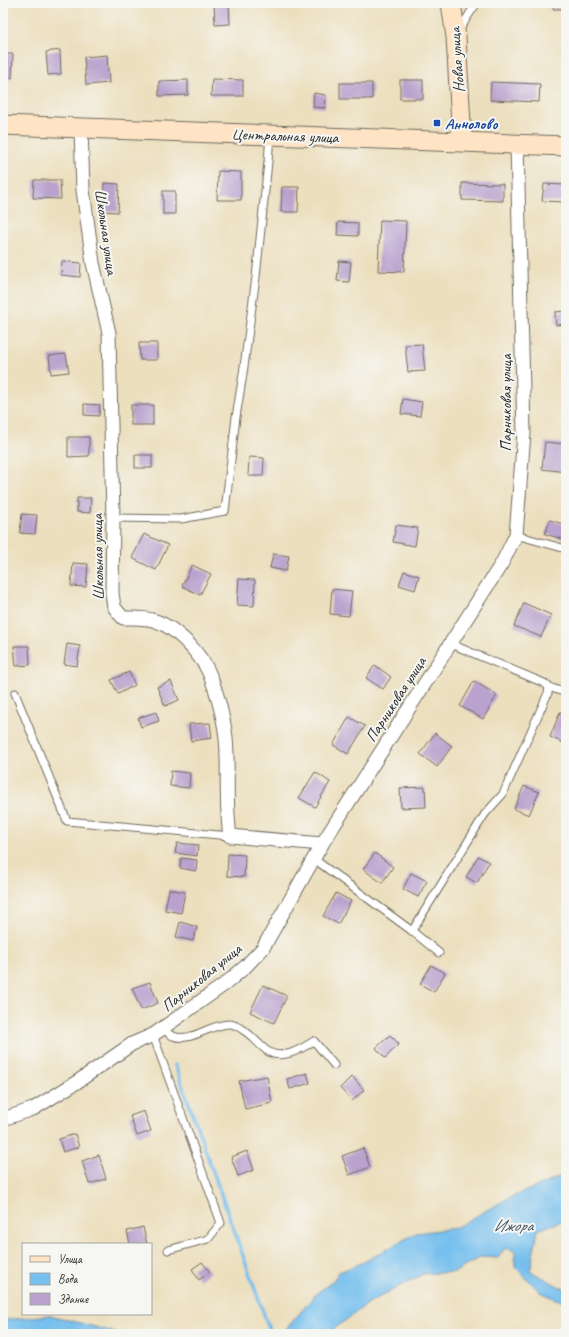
<svg xmlns="http://www.w3.org/2000/svg" width="569" height="1337" font-family="Caveat,sans-serif">
<style>
.water{fill:#76bfee;stroke:#50758c}
.lines{fill:none;stroke-linecap:round;stroke-linejoin:round}
.stream{stroke:#76bfee;stroke-width:3.5}
.building{fill:#b9a2ce}
.lane-casing{stroke:#6f6a5e;stroke-width:9}
.street-casing{stroke:#6f6a5e;stroke-width:15}
.secondary-casing{stroke:#6f6a5e;stroke-width:21}
.lane{stroke:#fff;stroke-width:7}
.street{stroke:#fff;stroke-width:13}
.secondary{stroke:#fee4c5;stroke-width:19}
.transit-dot{fill:#1a4fb4;stroke:#f6f6f2;stroke-width:1.5}
.labels{text-anchor:middle;stroke-width:4;stroke-linejoin:round;paint-order:stroke}
.street-label{font-size:16px;fill:#2b2b2b;stroke:#f6f6f2}
.transit-label{font-size:16px;font-weight:bold;fill:#164399;stroke:#f6f6f2;text-anchor:start}
.water-label{font-size:17px;font-style:italic;fill:#425766;stroke:#f6f6f2}
</style>
<rect width="100%" height="100%" fill="#f6f6f2"/>
<filter id="ink" filterUnits="userSpaceOnUse"><feTurbulence type="fractalNoise" baseFrequency=".025" numOctaves="2"/><feDisplacementMap in="SourceGraphic" scale="8" xChannelSelector="R" yChannelSelector="G"/><feConvolveMatrix kernelMatrix="1 2 1 2 8 2 1 2 1" color-interpolation-filters="sRGB"/></filter>
<filter id="wash" filterUnits="userSpaceOnUse"><feTurbulence type="fractalNoise" baseFrequency=".012" numOctaves="4" result="noise"/><feDisplacementMap in="SourceGraphic" scale="16" xChannelSelector="R" yChannelSelector="G"/><feGaussianBlur stdDeviation="0.9" result="paint"/><feColorMatrix in="noise" values="0 0 0 0 0 0 0 0 0 0 0 0 0 0 0 0 0 1.4 0 .05"/><feComposite in="paint" operator="in"/></filter>
<g filter="url(#wash)">
<rect width="100%" height="100%" fill="#ecdfbe"/>
<g class="water">
<polygon points="566,1172 566,1223 562,1221 538,1230 530,1271 566,1290 566,1303 540,1292 515,1267 515,1251 505,1248 498,1258 481,1257 455,1272 423,1274 370,1302 327,1334 279,1334 286,1329 318,1292 332,1282 339,1272 362,1263 416,1233 455,1228 505,1200 557,1178"/>
<polygon points="50,1315 121,1334 3,1334 3,1320"/>
</g>
<g class="lines">
<polyline class="stream" points="175,1065 271,1334"/>
</g>
<g id="blocks">
<g class="building">
<polygon points="214,3 229,3 230,24 215,25"/>
<rect x="553" y="3" width="13" height="6"/>
<polygon points="60,50 61,74 48,75 46,52"/>
<polygon points="3,54 13,54 12,78 3,78"/>
<polygon points="107,55 109,83 86,85 84,57"/>
<polygon points="212,79 243,80 243,96 211,96"/>
<polygon points="188,80 188,95 159,96 159,81"/>
<rect x="400" y="80" width="23" height="19"/>
<polygon points="491,82 540,84 539,102 490,100"/>
<rect x="340" y="83" width="32" height="16"/>
<polygon points="314,93 326,95 325,108 313,107"/>
<polygon points="218,171 241,172 241,200 217,200"/>
<polygon points="34,180 60,180 61,199 33,198"/>
<polygon points="104,183 119,184 118,212 103,211"/>
<polygon points="462,183 503,184 503,201 462,200"/>
<polygon points="544,184 566,185 566,202 542,201"/>
<polygon points="282,187 299,187 298,212 281,212"/>
<rect x="163" y="191" width="12" height="23"/>
<polygon points="380,220 406,221 404,272 378,271"/>
<polygon points="338,222 358,223 358,236 337,235"/>
<polygon points="62,261 81,263 80,277 61,275"/>
<polygon points="339,261 351,262 349,282 337,281"/>
<polygon points="566,311 566,324 556,325 555,312"/>
<polygon points="139,343 157,343 157,360 140,360"/>
<polygon points="422,344 425,371 408,372 405,345"/>
<polygon points="66,354 69,372 51,374 49,356"/>
<polygon points="403,399 422,402 420,416 401,414"/>
<polygon points="84,404 100,405 99,416 84,415"/>
<rect x="131" y="405" width="22" height="20"/>
<polygon points="68,437 89,437 89,456 68,457"/>
<polygon points="545,442 566,444 566,472 542,469"/>
<rect x="135" y="455" width="17" height="13"/>
<polygon points="249,457 264,458 263,476 248,476"/>
<polygon points="77,498 91,498 90,513 77,512"/>
<polygon points="22,514 37,515 35,534 20,533"/>
<polygon points="550,520 566,525 566,540 545,534"/>
<polygon points="396,525 418,528 415,546 393,542"/>
<polygon points="144,534 168,545 156,570 132,558"/>
<polygon points="273,554 289,556 286,571 270,568"/>
<polygon points="73,563 88,564 86,587 71,586"/>
<polygon points="192,565 211,574 200,595 182,586"/>
<polygon points="404,571 419,576 415,590 399,585"/>
<polygon points="239,579 255,580 254,606 237,605"/>
<polygon points="332,589 352,591 349,616 330,614"/>
<polygon points="524,603 551,615 541,637 514,626"/>
<polygon points="67,644 80,646 77,666 64,664"/>
<polygon points="14,646 29,646 30,665 16,666"/>
<polygon points="375,665 391,677 383,689 366,678"/>
<polygon points="129,672 135,685 118,694 111,680"/>
<polygon points="171,681 179,700 165,706 157,687"/>
<polygon points="474,681 497,695 483,719 460,706"/>
<polygon points="156,712 159,721 141,727 138,718"/>
<polygon points="560,712 566,714 566,744 550,737"/>
<polygon points="349,717 365,726 348,754 333,745"/>
<polygon points="210,723 212,738 191,741 189,724"/>
<polygon points="435,733 452,746 437,767 420,754"/>
<polygon points="171,771 190,773 189,788 170,786"/>
<polygon points="315,772 330,782 315,807 299,798"/>
<polygon points="524,786 539,792 529,815 514,809"/>
<polygon points="425,787 426,807 401,808 400,788"/>
<polygon points="177,843 198,845 197,856 175,853"/>
<polygon points="375,853 393,867 382,883 363,869"/>
<polygon points="228,854 245,855 244,877 227,876"/>
<polygon points="478,856 489,862 477,883 466,877"/>
<polygon points="181,858 197,860 196,871 180,868"/>
<polygon points="411,873 427,881 418,897 403,889"/>
<polygon points="169,889 185,892 181,913 165,910"/>
<polygon points="336,893 351,901 338,924 323,916"/>
<polygon points="180,922 197,927 193,941 176,937"/>
<polygon points="431,965 445,973 434,992 420,984"/>
<polygon points="150,982 158,1003 141,1010 132,988"/>
<polygon points="263,985 287,996 274,1023 250,1012"/>
<polygon points="390,1035 399,1044 385,1058 376,1048"/>
<polygon points="307,1073 310,1083 290,1089 287,1079"/>
<polygon points="267,1076 272,1103 245,1109 239,1081"/>
<polygon points="352,1076 364,1090 352,1101 340,1088"/>
<polygon points="144,1111 151,1131 137,1136 130,1116"/>
<polygon points="75,1134 79,1147 63,1152 59,1139"/>
<polygon points="363,1148 370,1167 349,1175 342,1156"/>
<polygon points="247,1151 254,1170 238,1176 231,1157"/>
<polygon points="99,1155 106,1179 89,1184 82,1161"/>
<polygon points="143,1227 147,1244 130,1244 127,1231"/>
<polygon points="202,1262 210,1272 199,1280 192,1269"/>
</g>
</g>
</g>
<g filter="url(#ink)">
<use href="#blocks" fill-opacity="0" stroke="#6f6a5e" stroke-width="1"/>
<g class="lines">
<g class="lane-casing">
<g id="lane">
<polyline points="459,31 470,13 477,3"/>
<polyline points="113,518 181,519 225,511 236,417 243,374 256,277 268,162 270,135"/>
<polyline points="516,535 566,549"/>
<polyline points="549,687 566,693"/>
<polyline points="15,693 67,821 230,836"/>
<polyline points="314,859 412,931 439,953"/>
<polyline points="412,931 485,814 503,794 548,693 549,687 544,683 451,644"/>
<path d="M163,1028C166,1031 169,1035 173,1036C191,1043 210,1024 229,1024C234,1024 239,1027 243,1030C252,1035 258,1044 266,1050C281,1062 301,1049 314,1041L334,1065"/>
<polyline points="153,1035 221,1223 208,1239 168,1250"/>
</g>
</g>
<g class="street-casing">
<g id="street">
<path d="M81,128L83,190L93,263L109,333L113,518L112,593L114,607L123,618C134,618 145,617 156,621C176,628 194,648 205,665C215,682 224,719 226,738C229,771 225,803 230,836L322,844"/>
<polyline points="3,1119 33,1109 77,1082 132,1044 153,1035 163,1028 225,984 245,967 263,948 322,844 502,563 516,535 524,433 517,144"/>
</g>
</g>
<g class="secondary-casing">
<g id="secondary">
<polyline points="451,3 456,37 462,141"/>
<polyline points="3,125 566,146"/>
</g>
</g>
<use href="#lane" class="lane"/>
<use href="#street" class="street"/>
<use href="#secondary" class="secondary"/>
</g>
</g>
<rect class="transit-dot" x="433" y="119" width="8" height="8" rx="2"/>
<g class="labels">
<g class="street-label">
<text transform="translate(456 60) rotate(-94)" y="6">Новая улица</text>
<text transform="translate(285 135) rotate(2)" y="6">Центральная улица</text>
<text transform="translate(107 232) rotate(82)" y="6">Школьная улица</text>
<text transform="translate(505 403) rotate(-90)" y="6">Парниковая улица</text>
<text transform="translate(97 557) rotate(-91)" y="6">Школьная улица</text>
<text transform="translate(395 699) rotate(-57)" y="6">Парниковая улица</text>
<text transform="translate(201 977) rotate(-39)" y="6">Парниковая улица</text>
</g>
<g class="transit-label">
<text x="445" y="129">Аннолово</text>
</g>
<g class="water-label">
<text x="513" y="1231">Ижора</text>
</g>
</g>
<rect width="569" height="1337" fill="none" stroke="#f6f6f2" stroke-width="16"/>
<rect x="22" y="1243" width="130" height="72" fill="#f6f6f2" stroke="#a5a5a2"/>
<rect x="30" y="1256" width="20" height="6" fill="#fee4c5" stroke="#a5a5a2"/>
<text x="58" y="1263" font-size="12" fill="#2b2b2b">Улица</text>
<rect x="30" y="1273" width="20" height="12" fill="#76bfee" stroke="#a5a5a2"/>
<text x="58" y="1283" font-size="12" fill="#2b2b2b">Вода</text>
<rect x="30" y="1293" width="20" height="12" fill="#b9a2ce" stroke="#a5a5a2"/>
<text x="58" y="1303" font-size="12" fill="#2b2b2b">Здание</text>
</svg>
